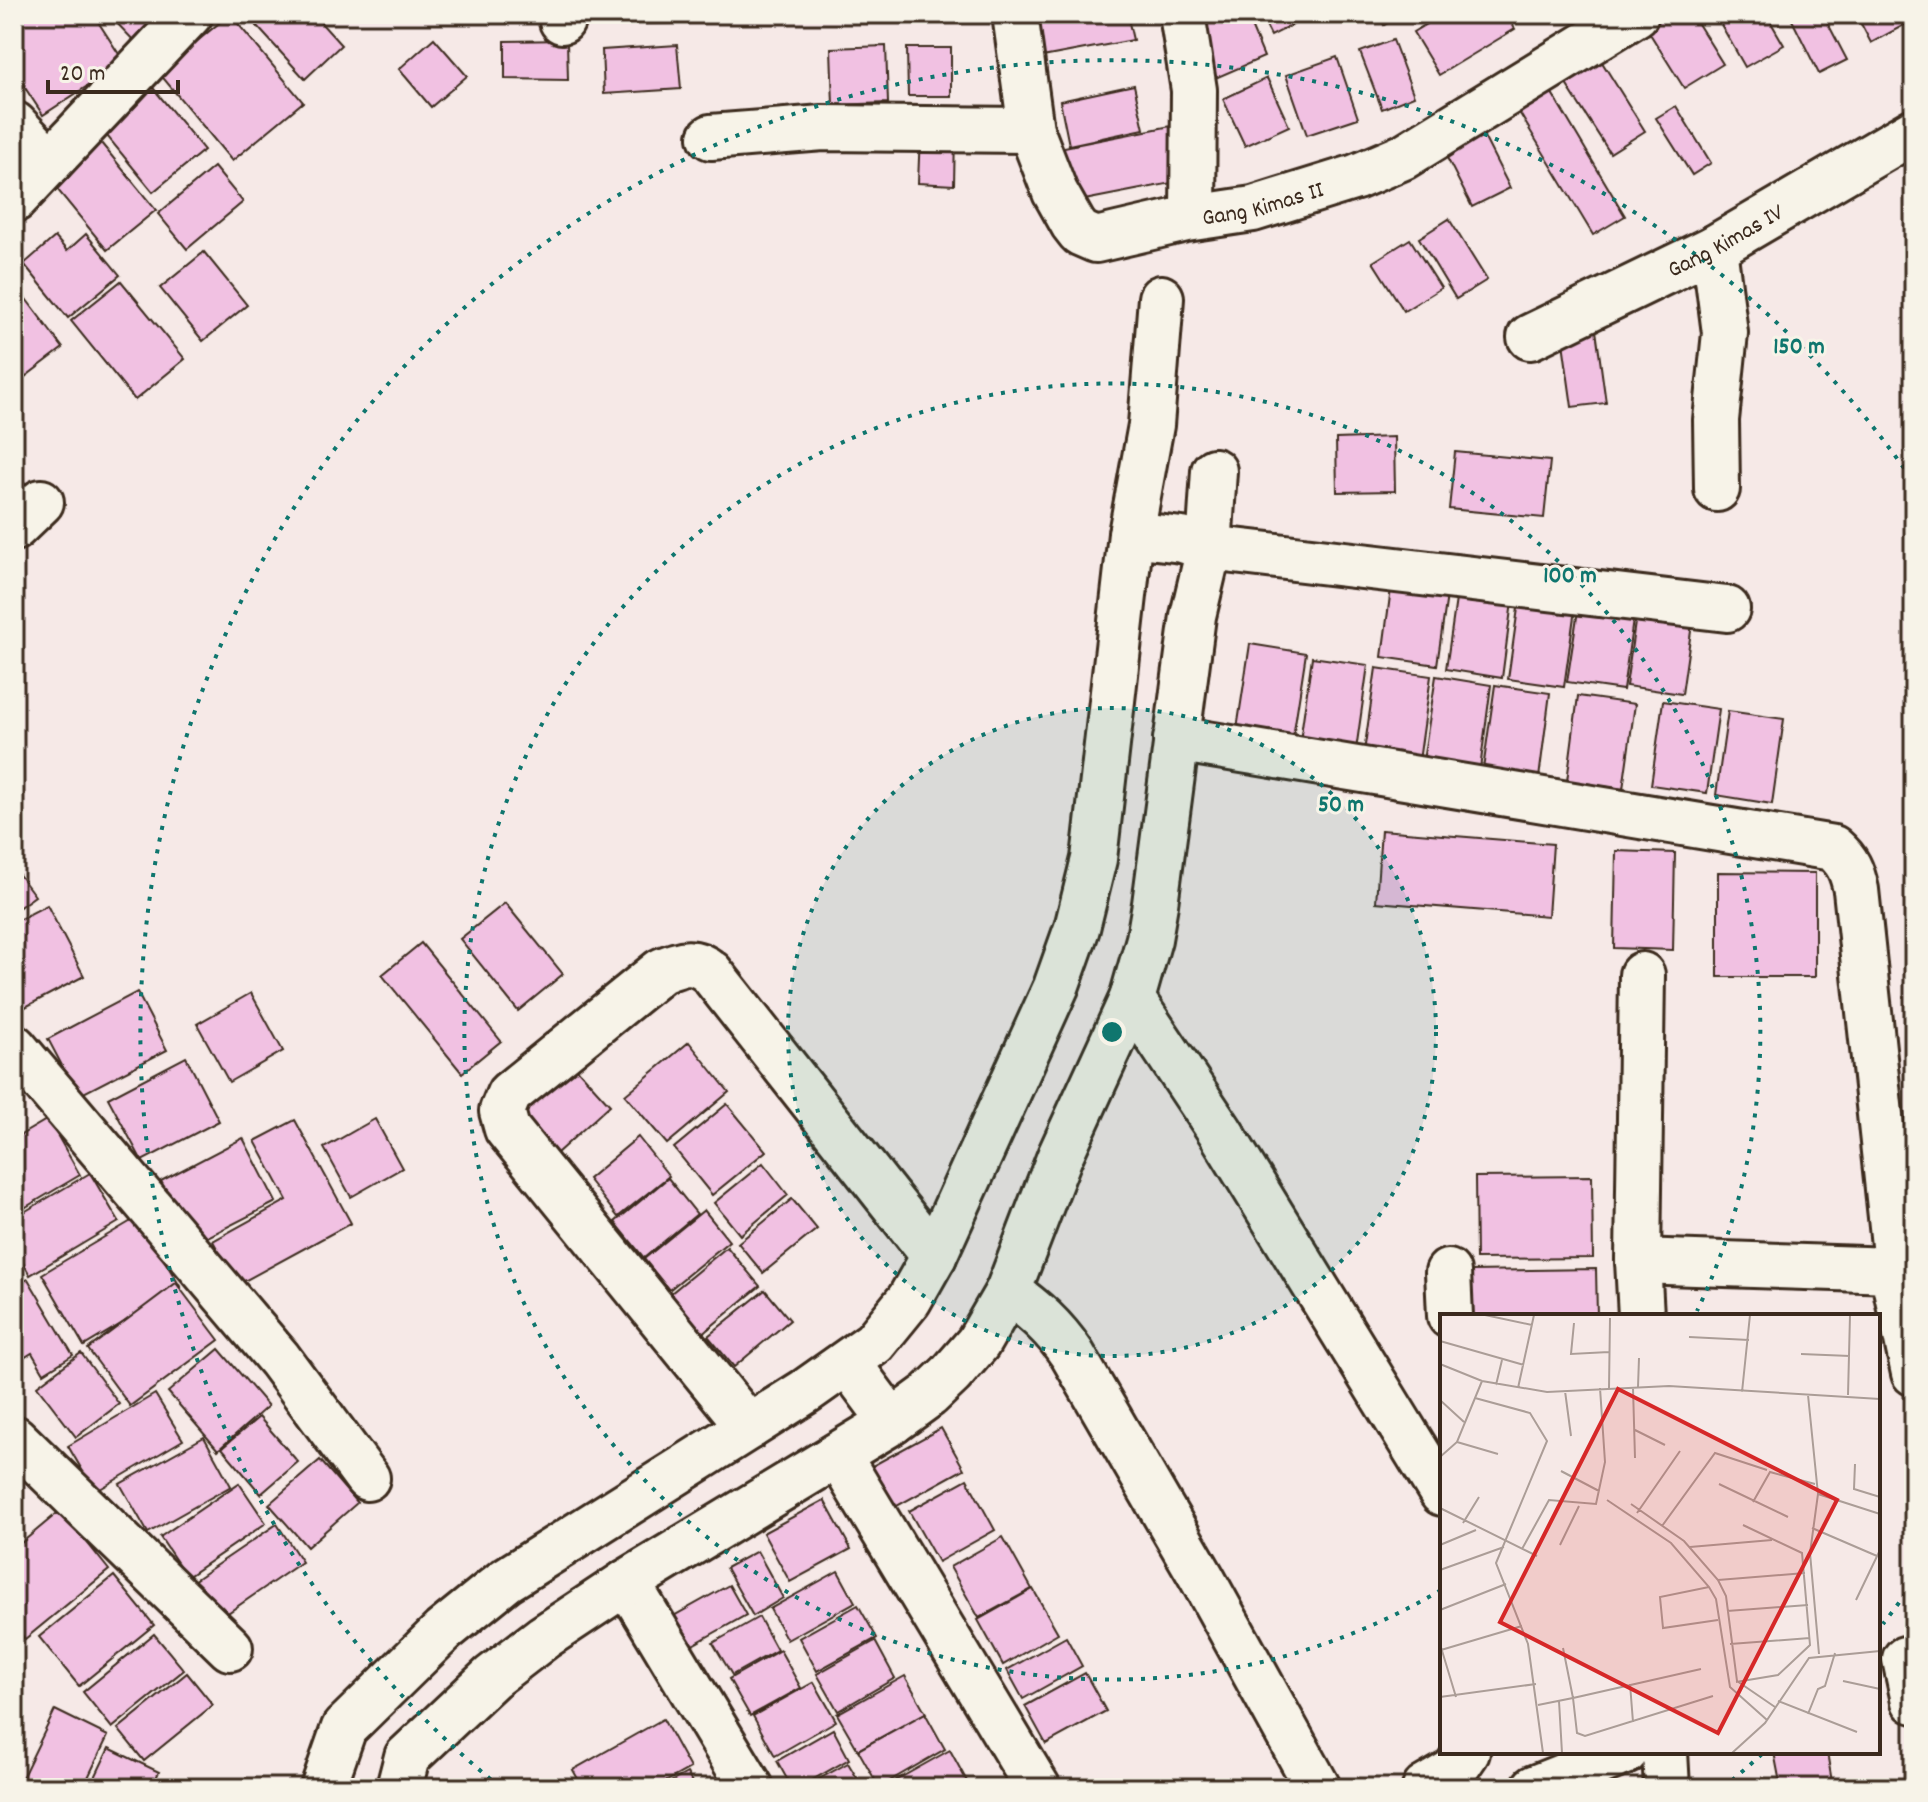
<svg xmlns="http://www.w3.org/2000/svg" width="1928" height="1802" font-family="Dekko,sans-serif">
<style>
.building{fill:#f1c1e2;stroke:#3b2a1e;stroke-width:2}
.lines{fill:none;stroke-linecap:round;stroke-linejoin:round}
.minor-casing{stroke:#3b2a1e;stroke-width:50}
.minor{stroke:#f7f3e8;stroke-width:44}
.ring{fill:none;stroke:#0f766e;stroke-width:4;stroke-dasharray:4 8}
.labels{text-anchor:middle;stroke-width:6;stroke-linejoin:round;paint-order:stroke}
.street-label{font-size:24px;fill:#3b2a1e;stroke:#f7f3e8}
.inset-road{fill:none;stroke:#ab9d97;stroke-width:2}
.view{fill:#d62828;fill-opacity:0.15;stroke:#d62828;stroke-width:4}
.inset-edge{fill:none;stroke:#3b2a1e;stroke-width:4}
.centre{fill:#0f766e;stroke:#f7f3e8;stroke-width:4}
.ring-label{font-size:24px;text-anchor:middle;font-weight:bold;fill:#0f766e;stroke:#f7f3e8;stroke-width:6;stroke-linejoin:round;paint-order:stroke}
</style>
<rect width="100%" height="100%" fill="#f6e9e7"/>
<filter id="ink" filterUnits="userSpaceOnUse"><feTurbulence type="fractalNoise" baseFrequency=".0125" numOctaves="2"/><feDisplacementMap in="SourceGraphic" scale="16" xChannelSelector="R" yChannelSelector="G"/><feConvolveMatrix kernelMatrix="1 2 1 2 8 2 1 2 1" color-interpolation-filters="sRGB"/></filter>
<g filter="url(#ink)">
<g class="building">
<polygon points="14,14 93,14 124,62 43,115 14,71"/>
<polygon points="108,14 175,14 140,47"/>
<polygon points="230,14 303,102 232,161 159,73"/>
<polygon points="246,14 313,14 341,45 305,79"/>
<polygon points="449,14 546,14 546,23"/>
<polygon points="601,14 673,14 673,23 601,25"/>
<polygon points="1028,14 1127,14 1133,40 1037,58"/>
<polygon points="1210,14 1246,14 1264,57 1211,80 1187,24"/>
<polygon points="1260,14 1314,14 1271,36"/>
<polygon points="1378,14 1403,14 1384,25"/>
<polygon points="1443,14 1506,14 1515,29 1439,75 1413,32"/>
<polygon points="1654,14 1692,14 1723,64 1684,88 1642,21"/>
<polygon points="1715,14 1766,14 1784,45 1745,67"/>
<polygon points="1789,14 1823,14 1847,60 1819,74"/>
<polygon points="1856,14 1904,14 1908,23 1871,43"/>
<polygon points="434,38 467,76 431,107 399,69"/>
<polygon points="567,40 568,80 505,79 505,41"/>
<polygon points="1393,40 1414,96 1382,109 1360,52"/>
<polygon points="677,45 681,89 604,94 602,50"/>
<polygon points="886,46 888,103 833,105 831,48"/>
<polygon points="907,48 951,48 951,96 908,96"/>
<polygon points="1595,51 1645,131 1610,153 1559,73"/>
<polygon points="1337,57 1358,118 1307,135 1286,75"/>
<polygon points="1267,78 1289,126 1245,146 1223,99"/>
<polygon points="149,83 204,150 153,192 98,125"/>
<polygon points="1546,83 1625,216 1593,235 1513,102"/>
<polygon points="1134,85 1144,129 1069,145 1060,101"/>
<polygon points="1676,106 1711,163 1692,175 1656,118"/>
<polygon points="1477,123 1510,188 1472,207 1439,142"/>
<polygon points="1176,125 1187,180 1064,204 1054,149"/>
<polygon points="92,132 156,210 107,250 43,172"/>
<polygon points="920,133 955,134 954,185 918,183"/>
<polygon points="214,167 243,202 187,249 158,214"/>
<polygon points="1449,219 1487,280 1456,299 1419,238"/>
<polygon points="86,234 120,275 68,318 24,264 55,237 67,251"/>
<polygon points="1410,239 1441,288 1404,311 1373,262"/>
<polygon points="204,252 247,305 203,341 160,288"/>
<polygon points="121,281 185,359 135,400 71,321"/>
<polygon points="14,283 63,348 17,383 14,379"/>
<polygon points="1595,323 1606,403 1572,407 1561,328"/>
<polygon points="1394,437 1395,491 1337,492 1336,439"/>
<polygon points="1455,452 1550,461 1544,518 1449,509"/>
<polygon points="1393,573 1449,581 1437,665 1382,657"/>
<polygon points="1458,585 1513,594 1502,678 1446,669"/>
<polygon points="1520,594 1576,602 1564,687 1508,679"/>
<polygon points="1580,597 1635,606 1623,690 1567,682"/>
<polygon points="1638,601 1694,610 1682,694 1626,686"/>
<polygon points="1250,644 1306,653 1293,737 1237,729"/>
<polygon points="1312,657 1368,665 1356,750 1300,741"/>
<polygon points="1376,668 1431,676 1419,761 1364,752"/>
<polygon points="1436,676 1491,685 1480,769 1423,761"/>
<polygon points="1495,685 1550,693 1539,778 1483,769"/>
<polygon points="1578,696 1635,704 1623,789 1567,781"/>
<polygon points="1663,701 1719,709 1707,793 1651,785"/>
<polygon points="1728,711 1784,719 1772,804 1716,795"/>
<polygon points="1381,830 1553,844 1548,916 1376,902"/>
<polygon points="1616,851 1675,853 1673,950 1614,948"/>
<polygon points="14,868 35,896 14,911"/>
<polygon points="1718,872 1815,873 1815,977 1718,977"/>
<polygon points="505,903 563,974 518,1011 460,939"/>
<polygon points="47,905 84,976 14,1013 14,922"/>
<polygon points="421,943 501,1041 462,1073 382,975"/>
<polygon points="137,992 167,1050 78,1096 48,1039"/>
<polygon points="251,993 283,1051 229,1082 197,1024"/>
<polygon points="689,1042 729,1092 667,1144 625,1095"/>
<polygon points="186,1057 219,1121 142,1161 108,1098"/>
<polygon points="570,1061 610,1105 557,1153 517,1109"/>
<polygon points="727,1104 766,1151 712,1195 674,1148"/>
<polygon points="48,1119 80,1175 14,1214 14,1139"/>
<polygon points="375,1119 402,1168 351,1197 324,1148"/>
<polygon points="295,1120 351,1223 237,1285 213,1241 287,1200 255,1141"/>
<polygon points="638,1137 669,1176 618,1217 588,1179"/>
<polygon points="243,1138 276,1202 194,1244 161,1181"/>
<polygon points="763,1163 788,1195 740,1235 714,1203"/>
<polygon points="90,1173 119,1222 30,1275 14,1247 14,1218"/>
<polygon points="1592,1176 1593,1258 1476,1259 1475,1177"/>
<polygon points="668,1178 697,1214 644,1258 615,1222"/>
<polygon points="792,1199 817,1229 763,1273 738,1243"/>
<polygon points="704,1210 729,1241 669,1290 644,1259"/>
<polygon points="138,1217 181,1288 84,1346 42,1274"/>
<polygon points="727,1247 760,1286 702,1334 670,1294"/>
<polygon points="1596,1269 1597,1316 1472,1316 1471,1271"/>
<polygon points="28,1279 73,1355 44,1373 32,1353 14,1364 14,1287"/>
<polygon points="176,1283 219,1340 130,1406 88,1349"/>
<polygon points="765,1290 790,1320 734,1367 708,1336"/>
<polygon points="219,1349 268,1406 218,1450 168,1392"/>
<polygon points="81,1353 119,1404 76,1437 37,1386"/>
<polygon points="155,1394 183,1440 95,1492 68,1446"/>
<polygon points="259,1417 298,1462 261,1494 222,1448"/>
<polygon points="941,1428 964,1469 888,1511 865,1470"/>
<polygon points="204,1437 231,1486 148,1533 120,1484"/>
<polygon points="320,1460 357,1503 307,1547 269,1504"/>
<polygon points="967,1479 995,1530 938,1562 909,1511"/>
<polygon points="239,1483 266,1523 187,1577 160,1537"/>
<polygon points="824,1500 851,1549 790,1582 763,1533"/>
<polygon points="61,1510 109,1570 25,1639 14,1625 14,1549"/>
<polygon points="277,1524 302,1562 219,1619 193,1581"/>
<polygon points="1003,1537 1032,1589 979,1618 950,1567"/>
<polygon points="757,1551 783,1598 753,1616 726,1568"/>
<polygon points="838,1571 855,1602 787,1640 770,1609"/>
<polygon points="114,1576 154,1625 79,1686 39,1637"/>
<polygon points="729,1585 746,1615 689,1647 672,1617"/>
<polygon points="1033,1589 1058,1633 1003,1665 978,1620"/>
<polygon points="858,1605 877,1638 817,1671 799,1638"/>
<polygon points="759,1617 777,1650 732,1675 713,1643"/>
<polygon points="154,1634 184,1670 112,1728 83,1692"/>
<polygon points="1066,1637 1082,1666 1023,1699 1007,1670"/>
<polygon points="875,1641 895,1678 838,1711 817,1674"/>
<polygon points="780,1650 801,1688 750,1716 729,1679"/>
<polygon points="187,1673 213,1705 144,1761 118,1729"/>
<polygon points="1085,1673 1106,1711 1046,1744 1025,1706"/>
<polygon points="905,1676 926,1713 858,1750 837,1714"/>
<polygon points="814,1682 836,1721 775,1756 753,1716"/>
<polygon points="55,1710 108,1736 83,1788 42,1788 22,1778"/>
<polygon points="925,1713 945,1749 879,1787 858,1750"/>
<polygon points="663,1719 690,1768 654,1788 583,1788 573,1770"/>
<polygon points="833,1729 849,1759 798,1788 792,1788 777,1761"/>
<polygon points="109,1748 159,1772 151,1788 90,1788"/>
<polygon points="950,1750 970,1787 884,1788 884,1787"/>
<polygon points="1774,1752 1827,1752 1833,1788 1781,1788"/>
<polygon points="848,1763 863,1788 803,1788"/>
<polygon points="687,1773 695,1788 660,1788"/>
</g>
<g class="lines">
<g class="minor-casing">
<g id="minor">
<polyline points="562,14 562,21"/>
<path id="s1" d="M1015,14L1031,130L1055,192L1073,224L1080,233L1096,240L1186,219L1253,209L1356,177L1403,157L1636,14"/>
<polyline points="1182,14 1194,90 1193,217"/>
<polyline points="14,124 50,162"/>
<polyline points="711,137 823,128 1031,130"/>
<polyline points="14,200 190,14"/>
<polyline points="1714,248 1725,333 1716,420 1717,489"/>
<path id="s2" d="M1530,337L1714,248L1914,131"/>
<polyline points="14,528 41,502"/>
<polyline points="1131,534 1182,540 1209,548 1727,609"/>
<path d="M1176,739L1833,848C1848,861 1852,871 1856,890L1894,1245"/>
<polyline points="1132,999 1220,1131 1442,1493"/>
<polyline points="14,1047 279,1359 367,1478"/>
<polyline points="1638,1261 1892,1270 1914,1373"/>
<polyline points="1448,1272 1450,1316"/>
<path d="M1008,1291C1034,1310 1054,1327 1072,1354L1202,1578L1318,1788"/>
<polyline points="1641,1316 1638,1261 1642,975"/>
<polyline points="848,1363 892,1422"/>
<path d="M749,1427L507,1129L502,1111L509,1094L661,971C682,963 693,958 711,973L934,1256"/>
<polyline points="14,1438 230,1648"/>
<polyline points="838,1455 1038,1788"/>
<polyline points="627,1582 751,1788"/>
<polyline points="1905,1659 1914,1701"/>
<polyline points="1665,1752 1667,1788"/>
<polyline points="323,1788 344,1728 443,1631 506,1580 806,1391 874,1343 909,1300 934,1256 1056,987 1077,928 1094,859 1131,534 1151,425 1161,298"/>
<polyline points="399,1788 407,1757 492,1677 544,1637 627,1582 892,1422 929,1395 951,1374 978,1343 1008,1291 1060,1156 1132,999 1149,939 1155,904 1193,616 1209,548 1214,471"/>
<polyline points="1425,1788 1454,1771 1467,1752"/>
<polyline points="1534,1788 1625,1752"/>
</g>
</g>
<use href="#minor" class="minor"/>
</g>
</g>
<circle cx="1112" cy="1032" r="324" fill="#0f766e" fill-opacity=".12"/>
<g class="ring">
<circle cx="1112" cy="1032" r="324"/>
<path d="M1441 1590A648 648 0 1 1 1697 1311"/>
<path d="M1913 1583A972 972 0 0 1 1883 1624M1762 1754A972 972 0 0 1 1724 1787M500 1787A972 972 0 1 1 1913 481"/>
</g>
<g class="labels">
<g class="street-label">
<text dy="8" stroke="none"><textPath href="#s1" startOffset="420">Gang Kimas II</textPath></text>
<text dy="8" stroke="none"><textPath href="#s2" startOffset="218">Gang Kimas IV</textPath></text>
</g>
</g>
<g transform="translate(1440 1314)">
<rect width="440" height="440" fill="#f6e9e7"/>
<path class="inset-road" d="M45,1L92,11M134,9L131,40L169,38M249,23L309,26M0,27L84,51M361,40L410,42M0,50L42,67L107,78L229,72L440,85M56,71L62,46M198,73L199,44M78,74L94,1M169,74L170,4M193,74L195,144M125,77L131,122M302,78L310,1M368,81L378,180L370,239L379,340M408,81L410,1M35,84L90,99L107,127L56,249L88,330L103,439M0,86L24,108M195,116L225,131M17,128L58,140M0,143L17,128L42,67M415,150L414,175L440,183M121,157L159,177M279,170L348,203M378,180L440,200M167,186L231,229L269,273L276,285L290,373L327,406M313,188L330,158L375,170M191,190L244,227L278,266L286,282L297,367L335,393M0,194L97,242M197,199L240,137M23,209L39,183M222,212L275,139L327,156M372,214L437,242M0,231L36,216M120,231L139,192M250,233L332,226M82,235L109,186L156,190L165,148L160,74M0,256L64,233M278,266L365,259M269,273L220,283L223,314L278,306M416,286L440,236M0,296L66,270M287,297L368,291M0,330L16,383M290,330L370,324M123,334L133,384L261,355M1,336L82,312M403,367L440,375M296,368L338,361L370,331L362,239L303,211M190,370L193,408M0,383L96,370M119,387L122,439M338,387L417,418M98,391L133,384L137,419L145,422L273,382M368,400L378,375L385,372L395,339M292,439L325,409L369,344L440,337"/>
<path class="view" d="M178,75L397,186L278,419L60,308Z"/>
<rect width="440" height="440" class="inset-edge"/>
</g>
<circle cx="1112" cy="1032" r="12" class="centre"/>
<g class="ring-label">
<text x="1799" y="353">150 m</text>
<text x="1570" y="582">100 m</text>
<text x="1341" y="811">50 m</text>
</g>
<rect width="1928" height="1802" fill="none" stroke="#f7f3e8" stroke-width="48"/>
<rect x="24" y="24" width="1880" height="1754" fill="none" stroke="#3b2a1e" stroke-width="3" filter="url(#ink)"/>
<path d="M48 80v12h130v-12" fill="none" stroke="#3b2a1e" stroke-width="4"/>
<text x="60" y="80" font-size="24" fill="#3b2a1e" stroke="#f7f3e8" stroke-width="6" paint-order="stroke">20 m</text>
</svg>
